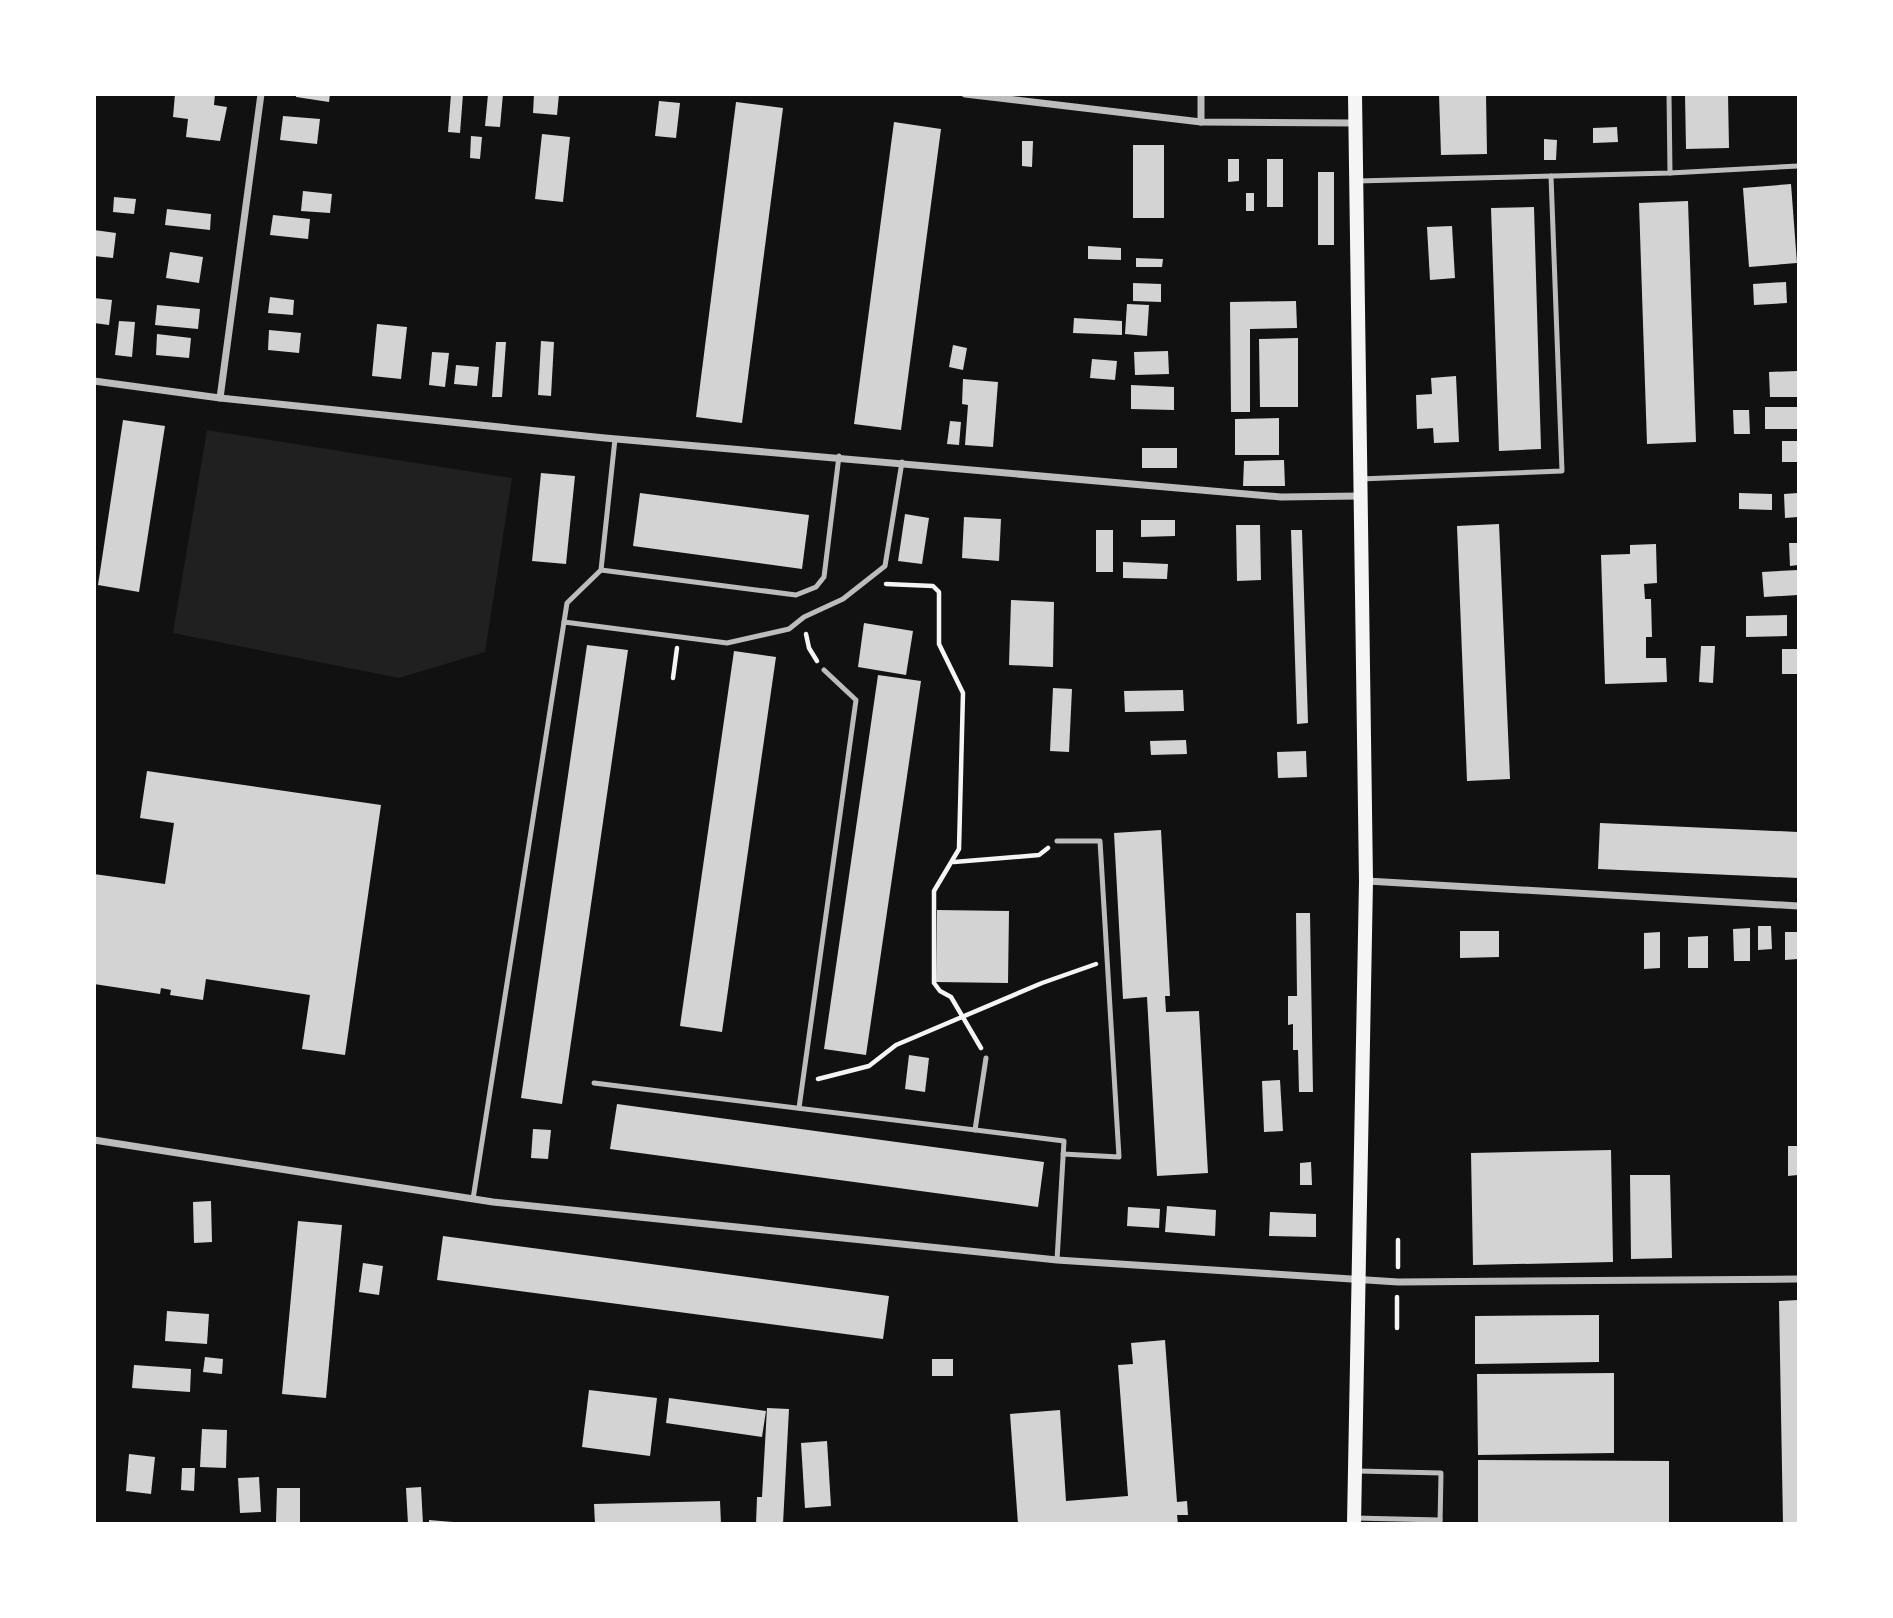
<svg xmlns="http://www.w3.org/2000/svg" width="1893" height="1618" font-family="'PT Sans Narrow',sans-serif">
<style>
.green{fill:#202020}
.building{fill:#d3d3d3}
.lines{fill:none;stroke-linecap:round;stroke-linejoin:round}
.path{stroke:#f5f5f5;stroke-width:4.5}
.service{stroke:#bcbcbc;stroke-width:5}
.minor{stroke:#bcbcbc;stroke-width:7}
.secondary{stroke:#f5f5f5;stroke-width:14}
</style>
<rect width="100%" height="100%" fill="#111"/>
<polygon class="green" points="207,430 512,478 485,652 399,678 173,633"/>
<g class="building">
<polygon points="175,94 215,94 214,105 227,107 220,141 186,137 188,119 173,117"/>
<polygon points="296,94 330,94 329,102 296,97"/>
<polygon points="451,94 463,94 460,133 448,132"/>
<polygon points="488,94 503,94 500,127 485,126"/>
<polygon points="534,94 559,94 557,115 533,113"/>
<polygon points="1439,94 1486,94 1487,154 1441,155"/>
<polygon points="1685,94 1728,94 1729,148 1686,149"/>
<polygon points="659,101 680,103 676,138 655,136"/>
<polygon points="736,102 783,108 742,423 696,417"/>
<polygon points="283,116 320,119 317,144 280,140"/>
<polygon points="894,122 941,129 901,430 854,424"/>
<polygon points="1617,127 1618,142 1593,143 1593,128"/>
<polygon points="542,134 570,137 563,202 535,199"/>
<polygon points="471,136 482,137 480,159 470,158"/>
<polygon points="1544,139 1557,140 1556,160 1544,160"/>
<polygon points="1022,141 1033,141 1032,167 1022,166"/>
<rect x="1133" y="145" width="31" height="73"/>
<polygon points="1228,159 1239,159 1239,181 1228,182"/>
<rect x="1267" y="159" width="16" height="48"/>
<rect x="1318" y="172" width="16" height="73"/>
<polygon points="1791,184 1797,263 1749,267 1743,188"/>
<polygon points="303,191 332,194 330,213 301,211"/>
<rect x="1246" y="193" width="8" height="18"/>
<polygon points="114,197 136,199 134,214 113,212"/>
<polygon points="1688,201 1696,442 1647,444 1639,203"/>
<polygon points="1534,207 1541,449 1499,451 1491,208"/>
<polygon points="167,209 211,214 210,230 165,225"/>
<polygon points="273,215 310,219 308,239 270,235"/>
<polygon points="1452,226 1455,278 1430,280 1427,227"/>
<polygon points="94,230 116,233 113,258 94,256"/>
<polygon points="1088,246 1121,248 1121,260 1088,259"/>
<polygon points="170,252 203,257 199,283 166,278"/>
<polygon points="1136,258 1163,259 1162,267 1136,267"/>
<polygon points="1786,282 1787,303 1754,305 1753,284"/>
<polygon points="1133,283 1161,284 1161,302 1133,301"/>
<polygon points="270,297 294,300 293,315 268,313"/>
<polygon points="94,298 112,300 109,325 94,323"/>
<polygon points="1296,301 1297,328 1250,329 1250,412 1231,412 1230,302"/>
<polygon points="1127,304 1149,305 1147,336 1125,334"/>
<polygon points="157,305 200,309 198,329 155,325"/>
<polygon points="1074,318 1122,321 1122,335 1073,333"/>
<polygon points="119,321 135,322 132,357 115,355"/>
<polygon points="377,324 407,327 401,379 372,376"/>
<polygon points="269,330 301,333 299,353 268,350"/>
<polygon points="157,334 191,338 189,358 156,355"/>
<polygon points="1298,338 1298,407 1260,407 1259,339"/>
<polygon points="541,341 554,342 551,396 538,395"/>
<polygon points="496,342 506,342 502,397 492,397"/>
<polygon points="953,345 967,348 963,370 949,367"/>
<polygon points="1168,351 1169,374 1135,375 1134,352"/>
<polygon points="432,352 449,353 445,387 429,385"/>
<polygon points="1092,359 1117,361 1115,380 1090,378"/>
<polygon points="456,365 479,367 477,386 454,384"/>
<polygon points="1798,371 1798,397 1770,397 1769,372"/>
<polygon points="1456,376 1459,442 1434,443 1433,428 1417,429 1416,395 1432,394 1431,378"/>
<polygon points="963,379 998,382 993,447 965,445 968,405 962,404"/>
<polygon points="1131,385 1174,387 1174,410 1131,409"/>
<rect x="1765" y="407" width="33" height="22"/>
<polygon points="1733,410 1749,410 1750,434 1734,434"/>
<polygon points="1279,418 1279,455 1235,455 1235,419"/>
<polygon points="123,420 165,426 139,592 98,585"/>
<polygon points="950,421 961,422 959,445 947,444"/>
<rect x="1782" y="441" width="16" height="21"/>
<rect x="1142" y="448" width="35" height="20"/>
<polygon points="1284,460 1285,486 1243,486 1244,461"/>
<polygon points="541,473 575,476 566,564 532,561"/>
<polygon points="640,493 809,515 802,569 633,546"/>
<polygon points="1739,493 1772,494 1772,510 1739,509"/>
<polygon points="1798,493 1798,517 1785,518 1784,494"/>
<polygon points="905,514 929,518 922,564 898,561"/>
<polygon points="964,517 1001,519 999,561 962,558"/>
<polygon points="1141,520 1175,520 1175,536 1141,537"/>
<polygon points="1499,524 1510,779 1467,781 1457,526"/>
<polygon points="1236,525 1260,525 1261,580 1237,581"/>
<rect x="1096" y="530" width="17" height="42"/>
<polygon points="1291,530 1302,530 1308,723 1297,724"/>
<polygon points="1789,543 1798,543 1798,565 1790,566"/>
<polygon points="1656,544 1657,583 1644,584 1645,599 1651,599 1652,637 1646,637 1646,658 1666,658 1667,682 1605,684 1601,555 1630,554 1630,545"/>
<polygon points="1123,562 1168,564 1167,579 1123,578"/>
<polygon points="1798,570 1798,595 1764,597 1762,572"/>
<polygon points="1011,600 1054,602 1053,667 1009,665"/>
<polygon points="1787,615 1787,636 1746,637 1746,616"/>
<polygon points="864,623 913,631 906,675 858,667"/>
<polygon points="587,645 628,650 562,1104 521,1098"/>
<polygon points="1701,646 1715,646 1713,683 1699,682"/>
<rect x="1782" y="649" width="16" height="25"/>
<polygon points="734,651 776,657 722,1032 680,1026"/>
<polygon points="878,675 921,681 866,1055 824,1049"/>
<polygon points="1053,688 1072,689 1069,752 1050,751"/>
<polygon points="1183,690 1184,711 1125,712 1124,691"/>
<polygon points="1186,740 1187,754 1151,755 1150,741"/>
<polygon points="1306,751 1307,777 1278,778 1277,752"/>
<polygon points="147,771 381,805 345,1055 302,1049 310,995 206,979 203,1000 170,995 171,990 161,988 160,994 94,984 94,874 165,884 174,823 140,818"/>
<polygon points="1600,823 1798,832 1798,878 1598,869"/>
<polygon points="1161,830 1170,996 1165,996 1166,1012 1199,1011 1208,1173 1157,1176 1147,997 1123,999 1114,833"/>
<polygon points="937,910 1009,911 1008,983 936,982"/>
<polygon points="1296,913 1310,913 1313,1092 1299,1092 1298,1050 1293,1050 1293,1024 1288,1025 1288,996 1297,996"/>
<polygon points="1758,926 1771,926 1772,949 1758,950"/>
<polygon points="1750,928 1750,961 1734,961 1733,929"/>
<polygon points="1460,931 1499,931 1499,957 1460,958"/>
<polygon points="1660,932 1660,968 1644,969 1644,933"/>
<polygon points="1785,932 1798,932 1798,959 1785,960"/>
<polygon points="1708,936 1708,968 1688,968 1688,937"/>
<polygon points="909,1055 929,1058 925,1092 905,1089"/>
<polygon points="1280,1080 1283,1131 1264,1132 1262,1081"/>
<polygon points="617,1104 1044,1162 1038,1207 610,1149"/>
<polygon points="533,1129 551,1130 548,1159 531,1158"/>
<polygon points="1788,1146 1798,1146 1798,1175 1788,1176"/>
<polygon points="1611,1150 1613,1262 1473,1265 1471,1153"/>
<polygon points="1311,1162 1312,1185 1300,1185 1300,1163"/>
<polygon points="1630,1175 1670,1175 1672,1258 1631,1259"/>
<polygon points="211,1201 212,1242 194,1243 193,1202"/>
<polygon points="1167,1206 1216,1210 1215,1236 1165,1232"/>
<polygon points="1128,1207 1160,1209 1159,1228 1127,1226"/>
<polygon points="1270,1212 1316,1214 1316,1237 1269,1236"/>
<polygon points="298,1221 342,1225 326,1398 282,1394"/>
<polygon points="443,1236 889,1296 883,1339 437,1280"/>
<polygon points="363,1263 383,1266 379,1295 359,1292"/>
<polygon points="1798,1300 1798,1524 1783,1524 1779,1301"/>
<polygon points="167,1311 209,1314 207,1344 165,1341"/>
<polygon points="1599,1315 1599,1362 1475,1364 1475,1316"/>
<polygon points="1165,1340 1177,1502 1187,1501 1188,1515 1177,1515 1178,1524 1018,1524 1010,1414 1060,1410 1066,1501 1128,1496 1118,1365 1133,1364 1131,1343"/>
<polygon points="205,1357 223,1359 222,1374 203,1372"/>
<rect x="932" y="1359" width="21" height="17"/>
<polygon points="134,1365 191,1369 190,1392 132,1388"/>
<polygon points="1614,1373 1614,1453 1478,1455 1477,1374"/>
<polygon points="589,1390 657,1398 650,1456 582,1447"/>
<polygon points="669,1398 766,1411 762,1437 666,1423"/>
<polygon points="767,1408 789,1409 783,1524 756,1524 757,1497 762,1497"/>
<polygon points="202,1429 227,1430 226,1468 200,1467"/>
<polygon points="827,1441 831,1506 805,1508 801,1443"/>
<polygon points="129,1454 155,1457 151,1494 126,1491"/>
<polygon points="1478,1460 1669,1461 1669,1524 1478,1524"/>
<polygon points="182,1468 195,1468 194,1491 181,1490"/>
<polygon points="259,1477 261,1512 240,1513 238,1478"/>
<polygon points="421,1487 423,1524 408,1524 406,1488"/>
<polygon points="277,1488 300,1488 300,1522 276,1522"/>
<polygon points="720,1501 721,1524 595,1524 594,1504"/>
<polygon points="429,1520 453,1522 453,1524 429,1524"/>
</g>
<g class="lines">
<g class="path">
<polyline points="886,584 933,586 939,592 939,644 963,693 959,849 934,891 934,983 940,991 951,997 981,1048"/>
<polyline points="806,634 809,648 817,661"/>
<polyline points="673,678 677,648"/>
<polyline points="954,862 1039,855 1048,848"/>
<polyline points="818,1079 869,1066 896,1045 1042,983 1096,964"/>
<polyline points="1398,1267 1398,1240"/>
<polyline points="1397,1328 1397,1297"/>
</g>
<g class="service">
<polyline points="1669,94 1670,173"/>
<polyline points="1357,181 1670,173 1798,166"/>
<polyline points="1360,479 1562,471 1551,176"/>
<polyline points="601,570 796,595 816,587 824,577 839,456"/>
<polyline points="564,622 727,643 789,629 804,617 843,599 885,566 902,462"/>
<polyline points="1057,841 1100,841 1119,1157 1063,1154"/>
<polyline points="594,1083 1064,1141 1057,1260"/>
<polyline points="799,1108 856,700 824,670"/>
<polyline points="975,1130 986,1058"/>
<polyline points="473,1199 567,603 601,570 615,439"/>
<polyline points="1358,1471 1441,1473 1440,1524"/>
<polyline points="1354,1518 1440,1520"/>
</g>
<g class="minor">
<polyline points="965,94 1201,122 1355,123"/>
<polyline points="1201,94 1201,122"/>
<polyline points="94,381 220,398 605,438 1281,497 1360,496"/>
<polyline points="220,398 261,94"/>
<polyline points="1367,881 1798,906"/>
<polyline points="94,1140 493,1202 1057,1260 1398,1282 1798,1279"/>
</g>
<polyline class="secondary" points="1354,1524 1366,881 1355,94"/>
</g>
<rect width="1893" height="1618" fill="none" stroke="#ffffff" stroke-width="192"/>
</svg>
